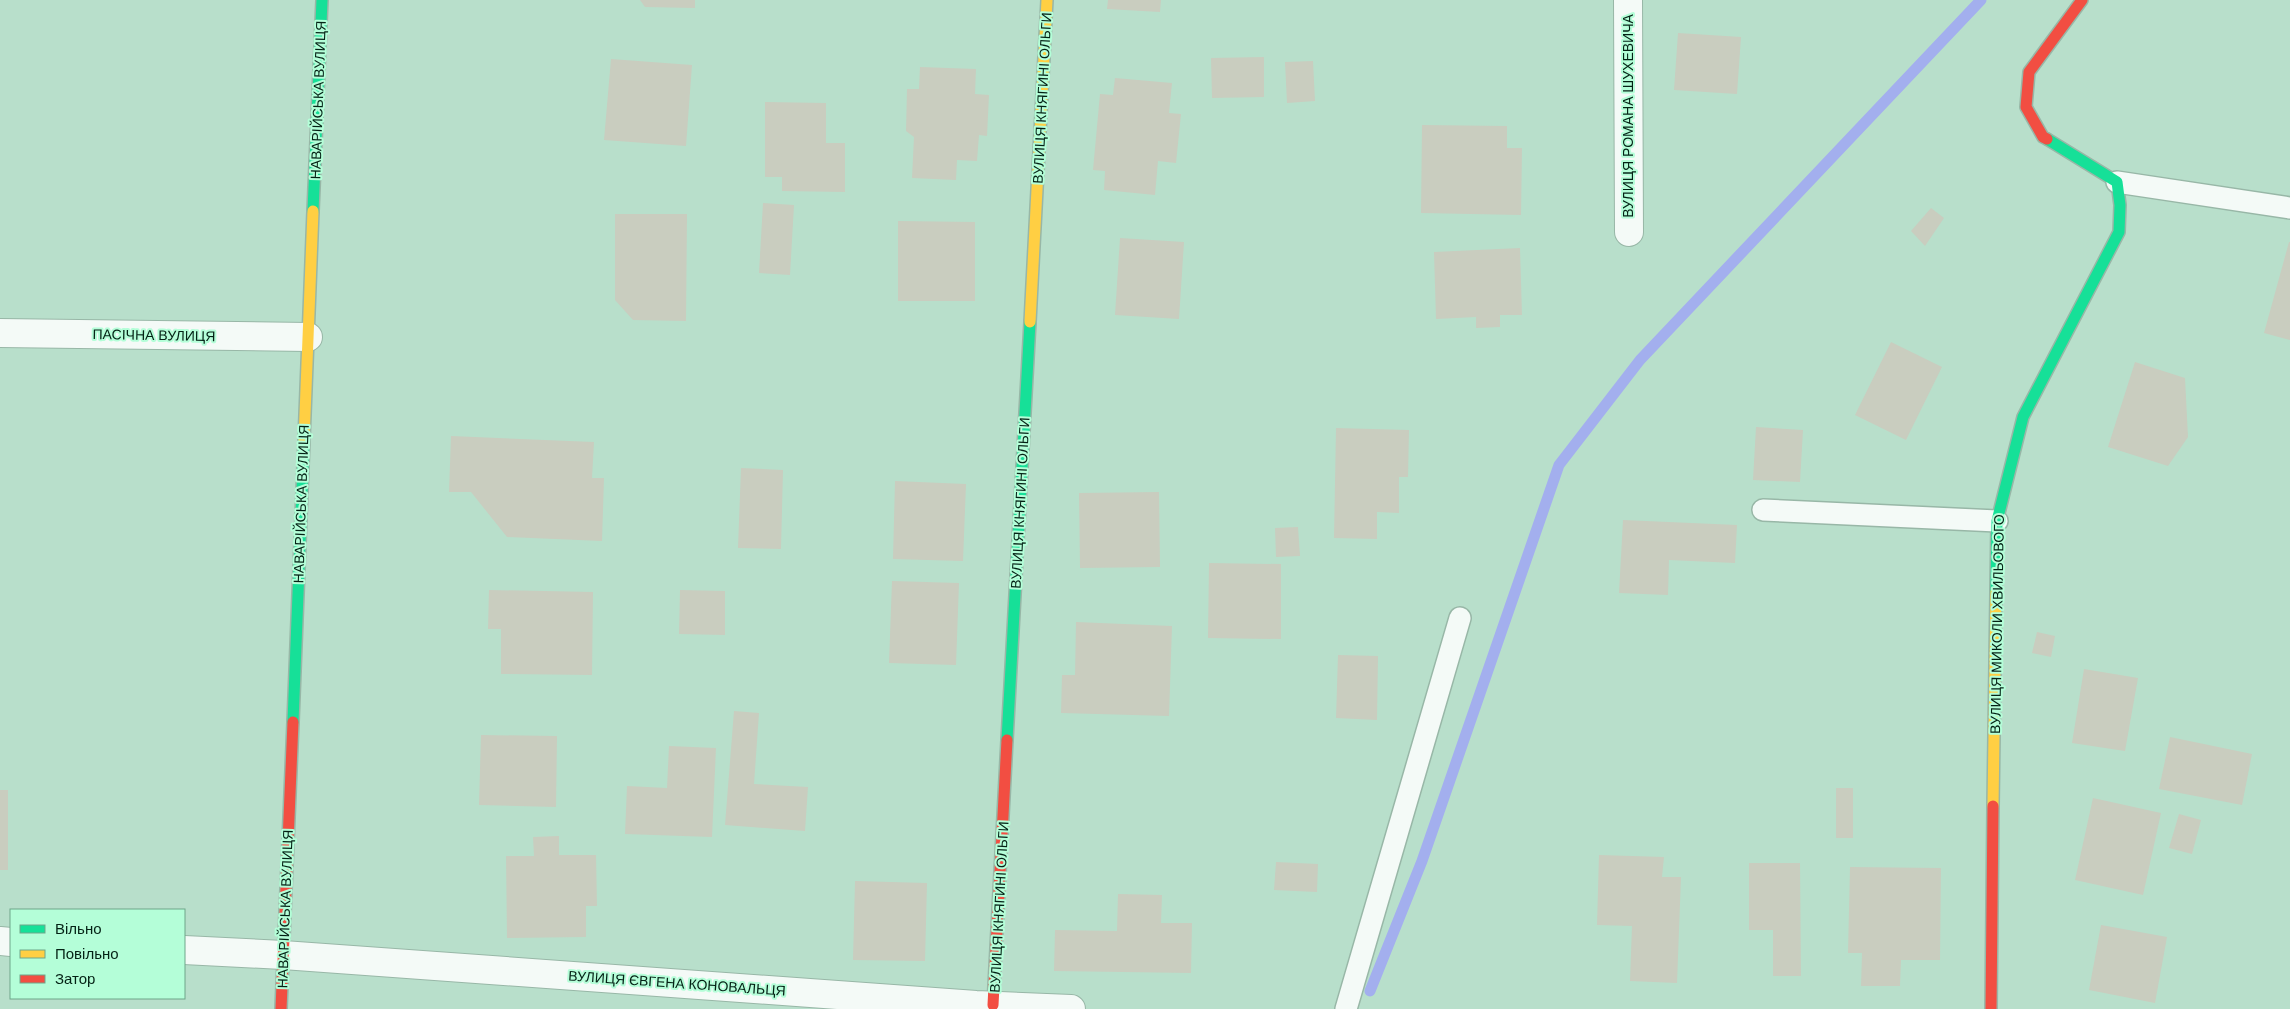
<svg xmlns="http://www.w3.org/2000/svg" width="2290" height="1009" font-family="Helvetica,sans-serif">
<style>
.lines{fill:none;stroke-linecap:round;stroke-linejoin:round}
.stream{stroke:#a3afee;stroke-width:11}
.building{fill:#c9cdbf}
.lane-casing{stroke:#98b7a7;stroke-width:24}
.street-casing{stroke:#98b7a7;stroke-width:30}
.fast-casing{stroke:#98b7a7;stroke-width:14}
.slow-casing{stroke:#98b7a7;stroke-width:14}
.jam-casing{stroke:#98b7a7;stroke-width:14}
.lane{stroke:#f4faf7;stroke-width:21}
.street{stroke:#f4faf7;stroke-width:28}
.fast{stroke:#16e098;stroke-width:11}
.slow{stroke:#ffcf43;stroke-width:11}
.jam{stroke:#f24e42;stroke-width:11}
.labels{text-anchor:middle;stroke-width:4;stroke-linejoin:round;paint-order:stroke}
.street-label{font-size:14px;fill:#042215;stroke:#b4fed8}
</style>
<rect width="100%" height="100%" fill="#b8dfcb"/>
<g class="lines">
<polyline class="stream" points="1370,991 1422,861 1559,465 1640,360 1981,0"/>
</g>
<g class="building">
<polygon points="640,0 695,0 695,8 645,7"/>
<polygon points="1108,0 1161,0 1160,12 1107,9"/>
<polygon points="1678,33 1741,37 1737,94 1674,90"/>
<polygon points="1264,57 1264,97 1212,98 1211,58"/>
<polygon points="611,59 692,65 686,146 604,140"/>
<polygon points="1313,61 1315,101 1287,103 1285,62"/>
<polygon points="920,67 976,69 975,94 989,95 987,136 979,135 977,161 957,160 956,180 912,178 914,137 906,131 907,89 919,89"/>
<polygon points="1115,78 1172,83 1169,113 1181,114 1176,163 1158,161 1155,195 1104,190 1105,171 1093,170 1100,94 1113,95"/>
<polygon points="765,102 826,103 826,143 845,143 845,192 782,191 782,177 765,177"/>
<polygon points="1422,125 1507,126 1507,148 1522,148 1521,215 1421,213"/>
<polygon points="763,203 794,205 790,275 759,273"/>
<polygon points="1931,208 1944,218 1925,246 1911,231"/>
<polygon points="615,214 687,214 686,321 633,320 615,300"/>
<polygon points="898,221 975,222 975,301 898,301"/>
<polygon points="1120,238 1184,242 1179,319 1115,315"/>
<polygon points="2289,242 2290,242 2290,340 2264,333"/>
<polygon points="1520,248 1522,315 1500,315 1500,327 1476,328 1476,317 1436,319 1434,252"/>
<polygon points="1891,342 1942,367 1906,440 1855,415"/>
<polygon points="2135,362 2185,378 2188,437 2168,466 2108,447"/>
<polygon points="1756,427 1803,430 1800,482 1753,480"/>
<polygon points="1336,428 1409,430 1408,477 1399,477 1399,513 1377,512 1377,539 1334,538"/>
<polygon points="451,436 594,442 592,478 604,478 602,541 507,537 471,492 449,492"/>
<polygon points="741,468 783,470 781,549 738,548"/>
<polygon points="895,481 966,484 963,561 893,559"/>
<polygon points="1159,492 1160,567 1080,568 1079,493"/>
<polygon points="1623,520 1737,525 1735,563 1669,560 1668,595 1619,593"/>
<polygon points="1298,527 1300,556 1276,557 1275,528"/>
<polygon points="1209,563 1281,564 1281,639 1208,638"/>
<polygon points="892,581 959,583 956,665 889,663"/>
<polygon points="489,590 593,592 592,675 501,674 501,629 488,629"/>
<polygon points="680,590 725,591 725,635 679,634"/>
<polygon points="1076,622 1172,626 1169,716 1061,713 1062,675 1075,675"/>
<polygon points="2037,632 2055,636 2051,657 2032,653"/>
<polygon points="1338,655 1378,656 1377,720 1336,718"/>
<polygon points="2084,669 2138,678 2125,751 2072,743"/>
<polygon points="734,711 759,713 754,784 808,787 805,831 725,825"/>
<polygon points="481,735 557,736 556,807 479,805"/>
<polygon points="2170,737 2252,754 2242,805 2159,789"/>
<polygon points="669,746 716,748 712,837 625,834 627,786 667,788"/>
<rect x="1836" y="788" width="17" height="50"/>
<rect x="0" y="790" width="8" height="80"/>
<polygon points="2093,798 2161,813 2143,895 2075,880"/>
<polygon points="2179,814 2201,820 2192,854 2169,848"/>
<polygon points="559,836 559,855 596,855 597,906 586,906 586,937 507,938 506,856 534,856 533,837"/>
<polygon points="1599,855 1664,857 1662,877 1681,877 1677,983 1630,981 1632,926 1597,925"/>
<polygon points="1276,862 1318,864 1317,892 1274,890"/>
<polygon points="1749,863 1800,863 1801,976 1773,976 1773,930 1749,930"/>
<polygon points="1850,867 1941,868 1940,960 1901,960 1900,986 1861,986 1862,953 1848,953"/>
<polygon points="855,881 927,883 925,961 853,960"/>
<polygon points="1118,894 1162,895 1161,923 1192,923 1191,973 1054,971 1055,930 1117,931"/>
<polygon points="2101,925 2167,937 2155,1003 2089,990"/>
</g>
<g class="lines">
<g class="lane-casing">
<g id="lane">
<polyline points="2117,182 2290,208"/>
<polyline points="1763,510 1997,521"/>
<polyline points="1346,1009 1460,618"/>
</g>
</g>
<g class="street-casing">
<g id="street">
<polyline points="1628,0 1629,232"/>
<polyline points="0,333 308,337"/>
<polyline points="0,941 11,942"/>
<polyline points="184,950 283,955 976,1005 1071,1009"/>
</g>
</g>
<g class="fast-casing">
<g id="fast">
<polyline points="313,211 322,0"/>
<polyline points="1996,592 1997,521 2023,417 2119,232 2120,205 2117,182 2047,139"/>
<polyline points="293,722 304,440"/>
<polyline points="1007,740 1030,322"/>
</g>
</g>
<g class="slow-casing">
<g id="slow">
<polyline points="1030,322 1047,0"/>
<polyline points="304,440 313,211"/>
<polyline points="1993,806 1996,592"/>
</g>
</g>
<g class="jam-casing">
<g id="jam">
<polyline points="2047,139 2043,137 2026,107 2029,72 2082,0"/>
<polyline points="993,1005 1007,740"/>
<polyline points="281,1009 293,722"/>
<polyline points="1991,1009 1993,806"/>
</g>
</g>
<use href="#lane" class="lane"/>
<use href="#street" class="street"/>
<use href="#fast" class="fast"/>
<use href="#slow" class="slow"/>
<use href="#jam" class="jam"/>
</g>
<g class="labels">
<g class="street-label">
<text transform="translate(1042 98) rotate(-87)" y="5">ВУЛИЦЯ КНЯГИНІ ОЛЬГИ</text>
<text transform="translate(318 100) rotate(-88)" y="5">НАВАРІЙСЬКА ВУЛИЦЯ</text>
<text transform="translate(1628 116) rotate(-90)" y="5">ВУЛИЦЯ РОМАНА ШУХЕВИЧА</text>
<text transform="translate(154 335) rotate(1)" y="5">ПАСІЧНА ВУЛИЦЯ</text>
<text transform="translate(1020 503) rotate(-87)" y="5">ВУЛИЦЯ КНЯГИНІ ОЛЬГИ</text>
<text transform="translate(301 504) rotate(-88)" y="5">НАВАРІЙСЬКА ВУЛИЦЯ</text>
<text transform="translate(1997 624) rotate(-89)" y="5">ВУЛИЦЯ МИКОЛИ ХВИЛЬОВОГО</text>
<text transform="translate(999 907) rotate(-87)" y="5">ВУЛИЦЯ КНЯГИНІ ОЛЬГИ</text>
<text transform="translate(285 909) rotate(-88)" y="5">НАВАРІЙСЬКА ВУЛИЦЯ</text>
<text transform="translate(677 983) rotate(4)" y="5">ВУЛИЦЯ ЄВГЕНА КОНОВАЛЬЦЯ</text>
</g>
</g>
<rect x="10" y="909" width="175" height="90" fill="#b4fed8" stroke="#6ea68a"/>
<rect x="20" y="925" width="25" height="8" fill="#16e098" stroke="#6ea68a"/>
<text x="55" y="934" font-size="15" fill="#042215">Вільно</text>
<rect x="20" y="950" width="25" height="8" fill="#ffcf43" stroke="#6ea68a"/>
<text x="55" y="959" font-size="15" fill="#042215">Повільно</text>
<rect x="20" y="975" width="25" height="8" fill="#f24e42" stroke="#6ea68a"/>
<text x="55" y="984" font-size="15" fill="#042215">Затор</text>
</svg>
